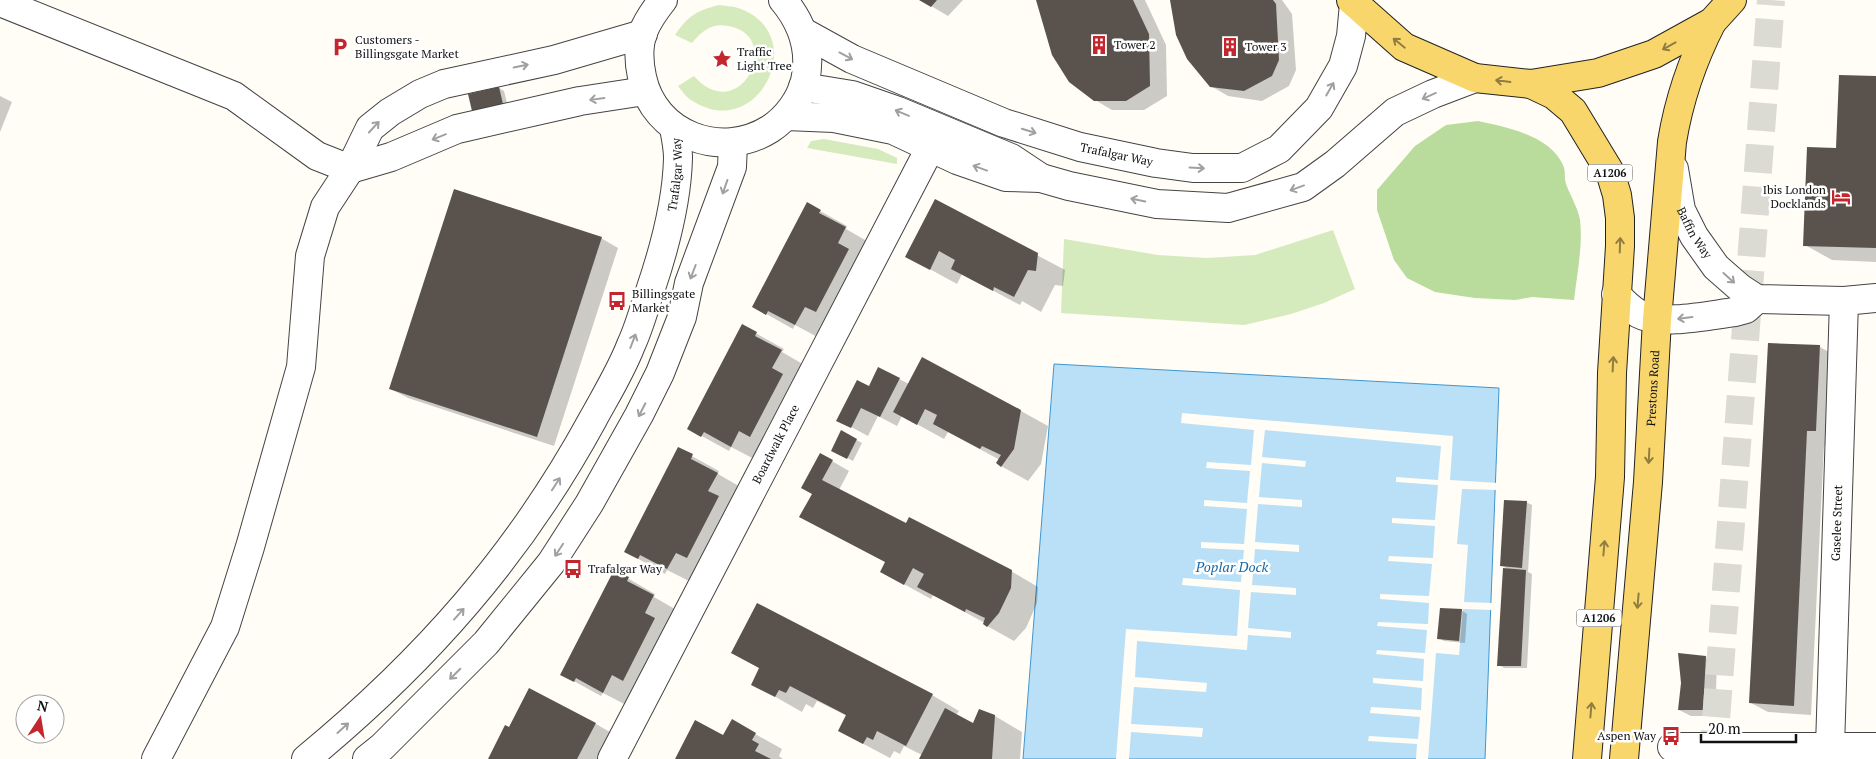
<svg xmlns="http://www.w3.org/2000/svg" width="1876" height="759" font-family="'PT Serif',serif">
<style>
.green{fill:#d5ebbd}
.forest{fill:#b9dc9c}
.water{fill:#b9e0f7;stroke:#3f96cf}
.pier{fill:#fffdf5}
.shadow{fill:#0003}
.building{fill:#5a524d}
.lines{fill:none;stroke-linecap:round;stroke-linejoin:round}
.highway-tunnel{stroke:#dbdad3;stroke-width:28;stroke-dasharray:28 14;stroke-linecap:butt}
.minor-casing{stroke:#444;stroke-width:30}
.major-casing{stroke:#222;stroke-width:30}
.minor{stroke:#fff;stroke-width:28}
.major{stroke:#f9d66b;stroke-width:28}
.oneway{stroke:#917d42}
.oneway2{stroke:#a0a0a0}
.labels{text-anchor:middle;stroke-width:5;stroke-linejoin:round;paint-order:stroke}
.shield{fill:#fff;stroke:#585858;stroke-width:1}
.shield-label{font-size:11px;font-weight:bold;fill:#111}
.poi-label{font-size:12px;fill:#111;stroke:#fff;text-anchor:start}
.street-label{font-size:12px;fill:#111;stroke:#fff}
.water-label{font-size:14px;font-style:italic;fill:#1768a6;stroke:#fff}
</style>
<rect width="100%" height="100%" fill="#fffdf5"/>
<g class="green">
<path d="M719,5C725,6 732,6 738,8C813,33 758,145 691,100C686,97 682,91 678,86L694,76C740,128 785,35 728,26C712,23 702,31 692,43L675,35C688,16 696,11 719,5Z"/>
<polygon points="824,139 878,149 897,158 897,164 807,148 811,141"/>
<polygon points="1333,230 1355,289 1324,303 1291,314 1244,325 1061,313 1064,239 1158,255 1207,258 1255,255"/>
</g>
<path class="forest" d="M1478,121C1507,127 1550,136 1563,165C1566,171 1564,178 1566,184C1570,195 1578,208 1580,220C1583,244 1577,275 1574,300L1532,297L1515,300L1475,298L1435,292L1407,278L1394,260L1377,210V190L1415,146L1446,125Z"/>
<polygon class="water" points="1054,364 1499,388 1485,759 1023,759"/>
<polygon class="pier" points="1182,413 1453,436 1450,480 1498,483 1498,490 1462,489 1457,544 1468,545 1464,602 1493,603 1493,610 1463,609 1459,655 1436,653 1428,759 1416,759 1417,744 1368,741 1369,736 1418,739 1420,717 1370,713 1371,707 1421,710 1422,688 1373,683 1373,678 1423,681 1424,659 1376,654 1377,650 1425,653 1427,630 1377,626 1378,622 1428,624 1429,603 1380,599 1380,594 1429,596 1432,564 1388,561 1389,556 1433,558 1435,526 1392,523 1392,518 1435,520 1438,485 1396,482 1396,477 1438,480 1441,446 1265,430 1262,457 1306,461 1305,467 1262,463 1259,497 1302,500 1302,507 1258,504 1255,542 1299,545 1299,552 1255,549 1252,585 1296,588 1296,595 1251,592 1248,628 1291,632 1291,638 1248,635 1247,650 1137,641 1135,677 1207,683 1206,692 1134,687 1131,724 1203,728 1202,737 1131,732 1129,759 1116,759 1126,629 1237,636 1240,590 1182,585 1183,578 1241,582 1244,550 1201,548 1201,542 1244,544 1247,509 1204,506 1204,500 1247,503 1250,471 1206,468 1207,462 1251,465 1254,430 1181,423"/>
<g class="shadow">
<polygon points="921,0 963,0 948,16"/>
<polygon points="1037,0 1145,0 1166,45 1167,96 1144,110 1112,110 1095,100"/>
<polygon points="1171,0 1282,0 1292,14 1296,70 1289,86 1262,101 1228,96 1211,86"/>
<polygon points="1876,78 1876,262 1832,260 1805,245 1838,149"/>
<polygon points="499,88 504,91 508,107 479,113 473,110"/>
<polygon points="0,96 12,102 0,132"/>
<polygon points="935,201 1065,270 1063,286 1055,285 1041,312 1022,301 1020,305 962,274 957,284 906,256"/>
<polygon points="820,211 847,226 846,229 872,244 823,340 795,325 793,329 754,307"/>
<polygon points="601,238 618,248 554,446 408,398 391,389"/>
<polygon points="743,326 784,349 782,352 808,367 758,461 731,447 729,451 689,429"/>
<polygon points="1820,347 1847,362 1843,446 1824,445 1811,715 1768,712 1751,703"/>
<polygon points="899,379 909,384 1021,411 1048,426 1041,464 1028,481 1001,466 1000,460 948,432 944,439 902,416 897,426 878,416 868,436 838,420 869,387"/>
<polygon points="842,432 862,443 853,461 833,450"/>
<polygon points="679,449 719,471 718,474 744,489 695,584 667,570 665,574 626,552"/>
<polygon points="820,454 849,471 839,490 906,525 1011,571 1038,587 1037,603 1026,628 1014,641 987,626 985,623 933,595 931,599 882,572 887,563 813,494"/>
<polygon points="1526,502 1532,505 1528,572 1532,574 1527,668 1504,668 1499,665 1509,570 1501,565"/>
<polygon points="615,571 655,594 654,597 680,612 630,707 603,693 601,696 561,674"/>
<polygon points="1461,610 1467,614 1465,643 1444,641 1439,638"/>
<polygon points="1705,657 1717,664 1715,716 1691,716 1679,710"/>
<polygon points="761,669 932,695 959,711 956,715 973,725 995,716 1022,732 1020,759 920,759 922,755 904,746 900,754 894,751 890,758 839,731 847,716 817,701 813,708 806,704 802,712 753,684"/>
<polygon points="732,721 782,749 779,756 783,759 676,759 724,737"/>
<polygon points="596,724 622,739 612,759 489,759 510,729"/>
</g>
<g class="building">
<polygon points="919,0 937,0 931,7"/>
<polygon points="1036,0 1133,0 1149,34 1150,86 1126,101 1094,101 1069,82 1052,55"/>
<polygon points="1170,0 1273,0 1276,4 1279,60 1272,76 1244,91 1210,87 1187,59 1176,35"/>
<polygon points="1839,75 1876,76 1876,248 1803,246 1807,147 1836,148"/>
<polygon points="499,87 503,104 472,111 468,94"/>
<polygon points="454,189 602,237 537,437 389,389"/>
<polygon points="935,199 1038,253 1036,271 1028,270 1014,297 994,287 993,291 951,269 955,260 939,251 930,270 905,257"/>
<polygon points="807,202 821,210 819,213 846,227 838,243 849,249 816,312 805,307 795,325 768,311 766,315 752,307"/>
<polygon points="742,324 757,332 755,336 782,350 772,368 783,374 750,437 739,431 731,447 704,432 701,437 687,429"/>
<polygon points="1768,343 1820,345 1816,431 1807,431 1794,706 1749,703"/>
<polygon points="922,357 1021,410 1014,449 1001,467 996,463 1001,455 982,446 980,449 933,424 937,415 925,409 917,425 893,412"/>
<polygon points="878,367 900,378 880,417 861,408 851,428 836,421 857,380 869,386"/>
<polygon points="841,430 857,439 847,459 831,451"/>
<polygon points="678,447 693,454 691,459 718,473 708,491 719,496 687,558 676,553 667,569 640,555 638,559 624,552"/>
<polygon points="820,453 833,460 822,480 906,523 909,517 1012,570 1011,588 999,613 987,627 983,624 985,618 966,609 965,612 917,587 924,574 913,568 904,585 880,572 885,562 799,517 812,494 801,488"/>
<polygon points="1504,500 1527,501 1522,568 1500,566"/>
<polygon points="1503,568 1526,570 1521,666 1497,666"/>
<polygon points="614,570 629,577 627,581 654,595 645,613 655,618 623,681 612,675 603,693 576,678 574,682 560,675"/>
<polygon points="757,603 933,694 906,746 877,731 873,740 867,737 863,744 838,731 846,715 790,686 786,693 779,690 775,697 751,685 759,668 731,653"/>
<polygon points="1440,608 1462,609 1459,641 1437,639"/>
<polygon points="1678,653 1706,656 1703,710 1678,710 1681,683"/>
<polygon points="529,688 596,723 577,759 488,759 505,725 509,727"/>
<polygon points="945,708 973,723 979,709 995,715 992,759 919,759"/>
<polygon points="732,719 756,733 752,740 759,744 755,751 771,759 675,759 695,720 723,735"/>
</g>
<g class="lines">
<polyline class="highway-tunnel" points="1713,759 1771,0"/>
<g class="minor-casing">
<g id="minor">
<path d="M663,0C655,10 648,20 643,32C638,46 639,63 642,77C654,135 721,160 770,129C787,118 800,100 805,81C812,50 803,24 783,0"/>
<polyline points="0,2 234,96 317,156 350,169 391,157 457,129 580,101 645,91"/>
<path id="s1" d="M803,32L852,59L1004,123L1080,147L1156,163L1193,168H1242L1279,149L1319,108L1343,66L1351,36L1354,4"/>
<polyline points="803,87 852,95 898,111 1011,158 1041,178"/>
<polyline points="786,116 834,118 893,130 957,160 1006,177 1041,178 1069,186 1157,204 1228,208 1303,187 1335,164 1395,112 1433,94 1475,78"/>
<path id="s2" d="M1674,169L1681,210L1694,236L1716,267L1740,288L1757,299L1844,301L1876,298"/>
<path d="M1616,294C1623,302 1630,309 1639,314C1661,326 1710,315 1735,312L1746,309L1757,299"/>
<polyline points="1672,747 1876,747"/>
<path id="s3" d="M1830,747L1844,301"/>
<polyline points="156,759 225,627 250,547 301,367 310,256 325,207 350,169 370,128 390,112 420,94 444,84 554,60 643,34"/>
<path id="s4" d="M306,759C425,661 519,555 593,419C606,395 621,371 631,345C639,328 644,309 650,291C664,250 677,201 678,158C678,148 676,138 674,128"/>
<polyline points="367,759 382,747 486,643 551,563 589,504 639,415 660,373 682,317 689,283 732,167 733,143"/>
<path id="s5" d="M612,759L940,129"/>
</g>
</g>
<g class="major-casing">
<g id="major">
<polyline points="1351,0 1404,47 1475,78 1531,84 1598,73 1654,54 1712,22 1732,0"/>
<polyline points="1531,84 1554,95 1573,111 1610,172 1617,195 1620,218 1620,246 1612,373 1610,477 1587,759"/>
<path id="s6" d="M1624,759L1648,482L1657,320L1672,142C1679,99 1692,61 1712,22"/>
</g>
</g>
<use href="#minor" class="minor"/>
<use href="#major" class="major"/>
</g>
<defs><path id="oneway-shaft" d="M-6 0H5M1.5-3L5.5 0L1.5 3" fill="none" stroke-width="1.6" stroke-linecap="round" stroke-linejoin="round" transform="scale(1.25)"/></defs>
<g class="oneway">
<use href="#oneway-shaft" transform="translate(1399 43) rotate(-141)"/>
<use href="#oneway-shaft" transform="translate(1669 46) rotate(151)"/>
<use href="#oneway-shaft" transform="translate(1503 81) rotate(-173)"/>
<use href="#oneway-shaft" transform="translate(1620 245) rotate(-88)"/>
<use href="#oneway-shaft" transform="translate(1613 364) rotate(-87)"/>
<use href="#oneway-shaft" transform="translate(1649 456) rotate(93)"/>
<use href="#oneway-shaft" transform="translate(1604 548) rotate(-85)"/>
<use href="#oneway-shaft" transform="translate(1638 601) rotate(95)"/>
<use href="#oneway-shaft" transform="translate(1591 710) rotate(-85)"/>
</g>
<g class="oneway2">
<use href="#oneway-shaft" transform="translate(846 56) rotate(28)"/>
<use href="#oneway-shaft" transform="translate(521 66) rotate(-12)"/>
<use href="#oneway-shaft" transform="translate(1330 89) rotate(-60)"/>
<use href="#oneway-shaft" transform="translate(1429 96) rotate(156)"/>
<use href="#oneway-shaft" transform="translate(597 99) rotate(172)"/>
<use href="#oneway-shaft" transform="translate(902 113) rotate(-157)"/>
<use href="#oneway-shaft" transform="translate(374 127) rotate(-47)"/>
<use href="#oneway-shaft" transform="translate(1029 131) rotate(17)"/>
<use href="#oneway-shaft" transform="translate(439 137) rotate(158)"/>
<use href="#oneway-shaft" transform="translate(980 168) rotate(-160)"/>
<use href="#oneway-shaft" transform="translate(1197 168) rotate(3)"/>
<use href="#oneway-shaft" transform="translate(725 187) rotate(109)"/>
<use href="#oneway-shaft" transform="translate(1297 188) rotate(160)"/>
<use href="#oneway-shaft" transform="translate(1138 200) rotate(-168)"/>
<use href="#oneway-shaft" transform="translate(693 272) rotate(111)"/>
<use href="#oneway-shaft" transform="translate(1729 278) rotate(42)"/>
<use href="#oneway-shaft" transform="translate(1685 318) rotate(173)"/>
<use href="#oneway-shaft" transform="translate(633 341) rotate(-69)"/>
<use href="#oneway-shaft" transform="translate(642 410) rotate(117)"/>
<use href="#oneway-shaft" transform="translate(556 484) rotate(-57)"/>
<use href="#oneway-shaft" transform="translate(559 550) rotate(123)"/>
<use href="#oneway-shaft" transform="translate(459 614) rotate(-48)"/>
<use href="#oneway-shaft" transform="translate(455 674) rotate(135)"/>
<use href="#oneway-shaft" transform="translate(343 728) rotate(-42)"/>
</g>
<defs>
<g id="building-bare" transform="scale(1.5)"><path d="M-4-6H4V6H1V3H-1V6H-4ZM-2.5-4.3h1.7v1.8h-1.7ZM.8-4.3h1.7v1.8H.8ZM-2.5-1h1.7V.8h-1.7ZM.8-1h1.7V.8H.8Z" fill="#c4262e" stroke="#fff" stroke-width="2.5" paint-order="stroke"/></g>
<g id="parking-bare" transform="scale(1.5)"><path d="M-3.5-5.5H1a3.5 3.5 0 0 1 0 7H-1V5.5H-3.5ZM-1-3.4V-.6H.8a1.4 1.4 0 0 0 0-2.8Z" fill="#c4262e" stroke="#fff" stroke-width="2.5" paint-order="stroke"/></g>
<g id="sight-bare" transform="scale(1.5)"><path d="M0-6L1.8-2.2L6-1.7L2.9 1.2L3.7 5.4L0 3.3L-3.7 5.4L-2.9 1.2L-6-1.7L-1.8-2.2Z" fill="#c4262e" stroke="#fff" stroke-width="2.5" paint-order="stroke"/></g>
<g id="hotel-bare" transform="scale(1.5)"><path d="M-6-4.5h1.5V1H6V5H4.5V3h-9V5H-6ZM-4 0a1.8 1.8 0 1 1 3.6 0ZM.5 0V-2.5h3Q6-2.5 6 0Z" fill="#c4262e" stroke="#fff" stroke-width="2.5" paint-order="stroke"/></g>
<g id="bus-bare" transform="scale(1.5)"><path d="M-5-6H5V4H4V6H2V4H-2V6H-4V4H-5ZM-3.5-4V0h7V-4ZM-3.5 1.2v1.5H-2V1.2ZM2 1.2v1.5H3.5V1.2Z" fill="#c4262e" stroke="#fff" stroke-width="2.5" paint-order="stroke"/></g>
</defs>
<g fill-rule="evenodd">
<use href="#building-bare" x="1099" y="45"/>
<use href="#parking-bare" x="340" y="47"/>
<use href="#building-bare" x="1230" y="47"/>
<use href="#sight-bare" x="722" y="59"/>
<use href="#hotel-bare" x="1841" y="197"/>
<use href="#bus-bare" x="617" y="301"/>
<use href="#bus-bare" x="573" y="569"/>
<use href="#bus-bare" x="1671" y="736"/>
</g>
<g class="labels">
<g class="shield">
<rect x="1587.5" y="164.5" width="45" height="17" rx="4"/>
<rect x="1576.5" y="609.5" width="45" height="17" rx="4"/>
</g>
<g class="shield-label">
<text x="1610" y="177">A1206</text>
<text x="1599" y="622">A1206</text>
</g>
<g class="poi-label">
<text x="355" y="44">Customers -<tspan x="355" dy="14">Billingsgate Market</tspan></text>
<text x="1114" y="49">Tower 2</text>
<text x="1245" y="51">Tower 3</text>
<text x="737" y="56">Traffic<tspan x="737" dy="14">Light Tree</tspan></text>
<text x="1826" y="194" text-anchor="end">Ibis London<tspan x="1826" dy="14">Docklands</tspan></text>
<text x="632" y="298">Billingsgate<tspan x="632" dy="14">Market</tspan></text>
<text x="588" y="573">Trafalgar Way</text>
<text x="1656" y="740" text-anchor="end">Aspen Way</text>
</g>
<g class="street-label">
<text dy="4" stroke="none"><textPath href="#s1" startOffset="338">Trafalgar Way</textPath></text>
<text dy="4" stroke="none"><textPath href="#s4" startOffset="708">Trafalgar Way</textPath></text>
<text dy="4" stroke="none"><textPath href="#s2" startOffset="68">Baffin Way</textPath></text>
<text dy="4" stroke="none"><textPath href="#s6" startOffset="372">Prestons Road</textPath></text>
<text dy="4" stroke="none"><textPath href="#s5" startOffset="355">Boardwalk Place</textPath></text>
<text dy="4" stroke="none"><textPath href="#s3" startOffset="224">Gaselee Street</textPath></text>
</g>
<g class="water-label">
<text x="1232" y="572">Poplar Dock</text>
</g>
</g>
<g transform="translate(40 719) rotate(12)"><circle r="24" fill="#ffffff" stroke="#a0a0a0"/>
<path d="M0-4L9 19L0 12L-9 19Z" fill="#c4262e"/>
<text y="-8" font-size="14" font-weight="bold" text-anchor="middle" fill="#111111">N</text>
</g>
<path d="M1701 734v8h95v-8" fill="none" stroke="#111111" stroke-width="2.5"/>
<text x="1708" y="734" font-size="15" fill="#111111" stroke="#ffffff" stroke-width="4" paint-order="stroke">20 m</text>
</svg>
